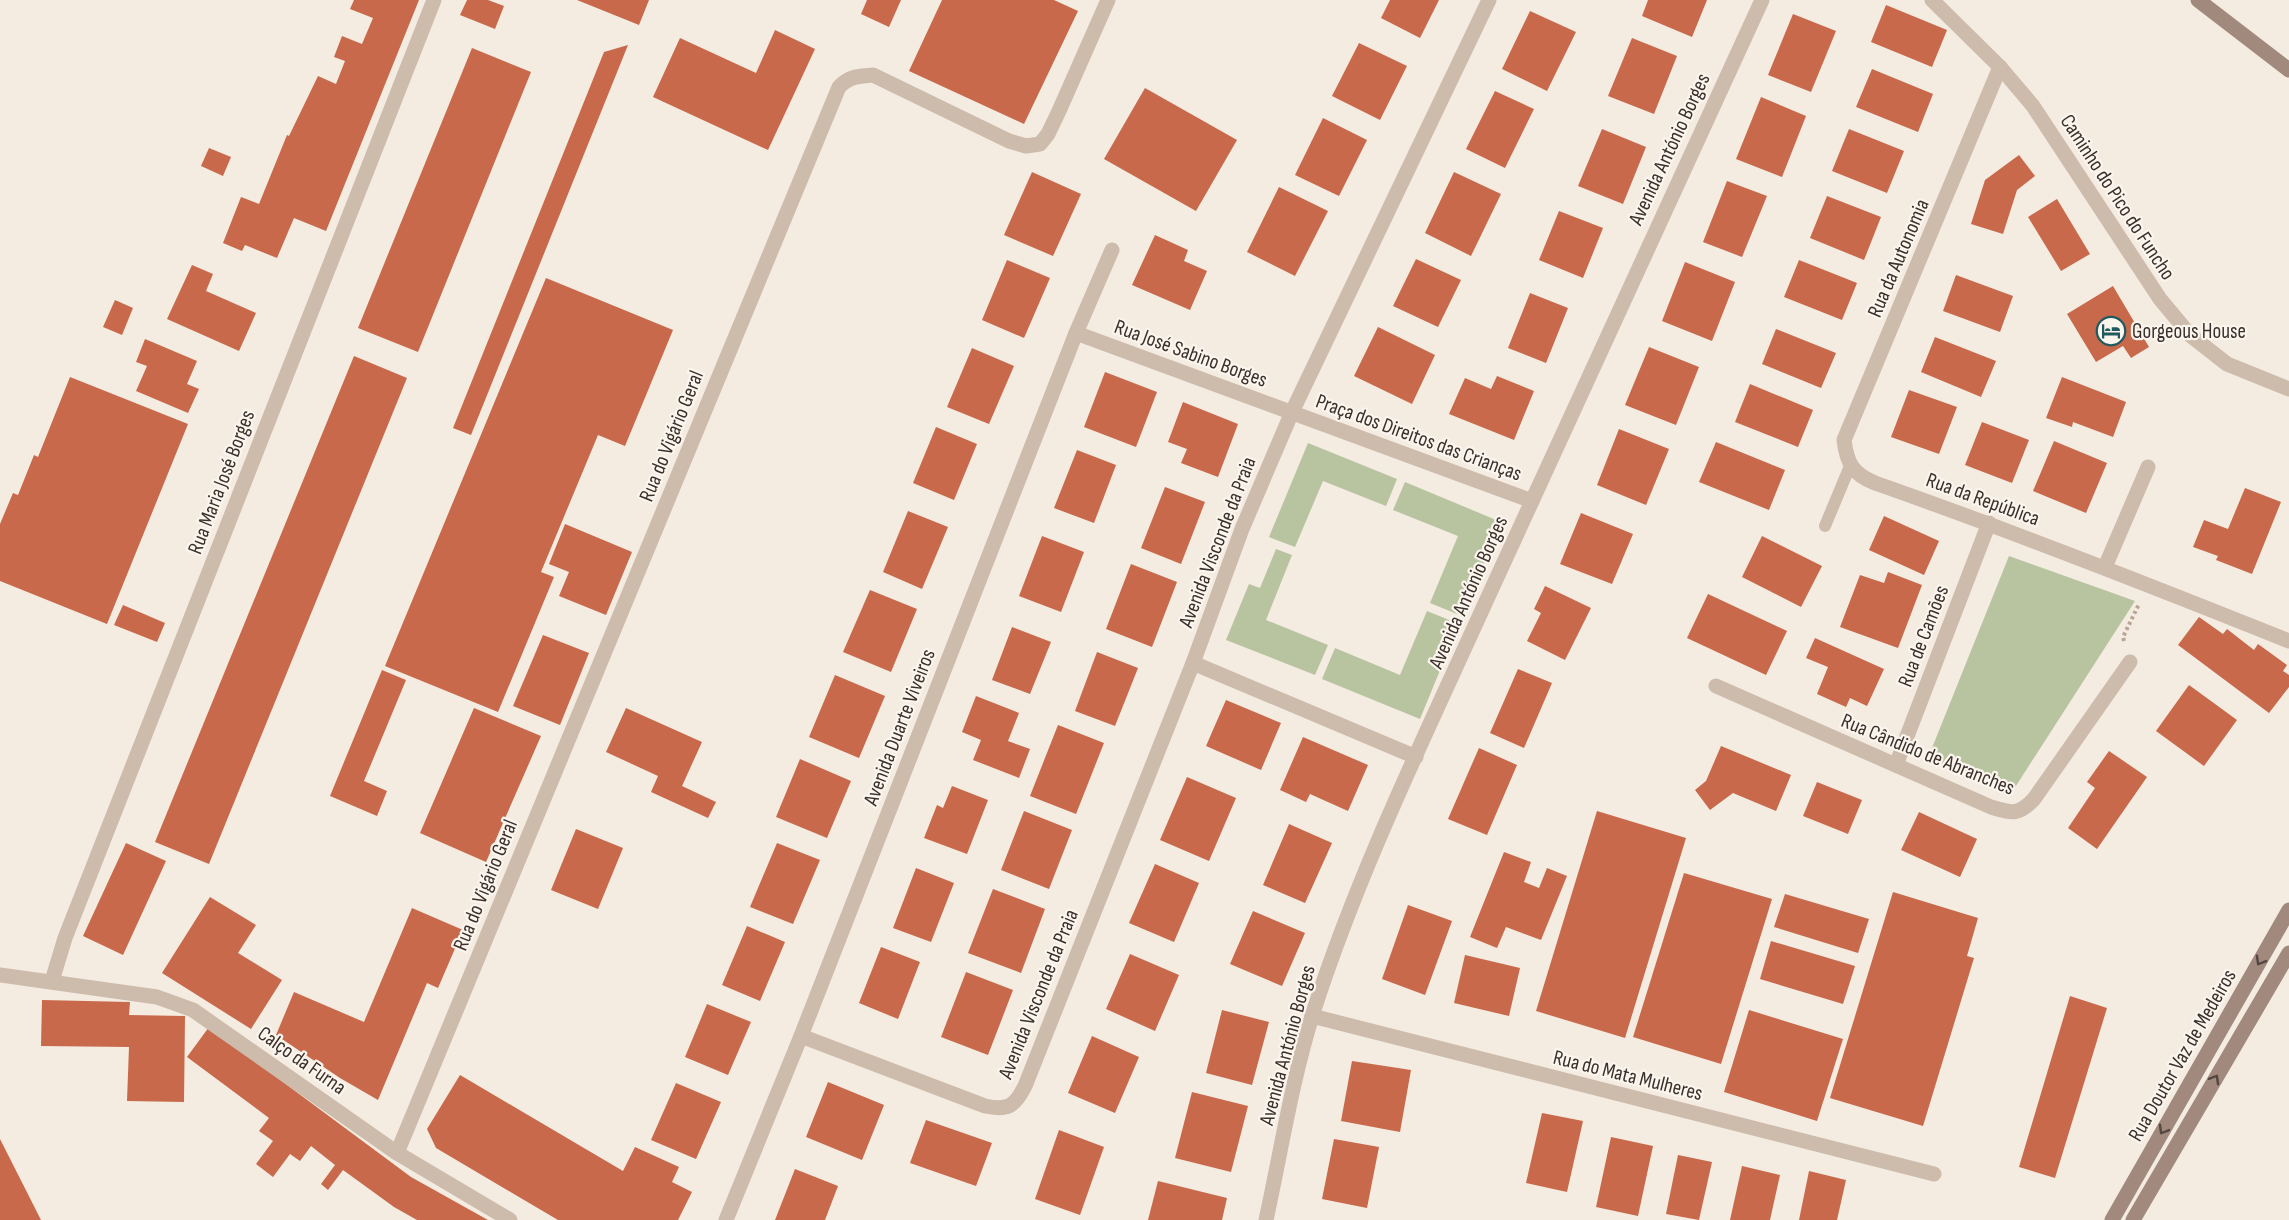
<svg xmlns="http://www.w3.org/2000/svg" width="2289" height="1220" font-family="'Sofia Sans Condensed',sans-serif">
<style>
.green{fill:#b8c4a0}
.building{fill:#c8694b}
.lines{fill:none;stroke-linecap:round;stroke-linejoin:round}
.path{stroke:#b9a596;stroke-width:4;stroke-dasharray:3 3;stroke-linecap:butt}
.lane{stroke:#cdbbac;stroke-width:12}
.street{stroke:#cdbbac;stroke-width:15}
.secondary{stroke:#a18a7d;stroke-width:15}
.oneway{stroke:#544640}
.labels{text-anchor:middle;stroke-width:4.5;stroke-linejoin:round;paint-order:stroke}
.street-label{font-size:21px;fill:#3b302b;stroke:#fbf5ee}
.poi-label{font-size:21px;fill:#3b302b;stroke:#fbf5ee;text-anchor:start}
</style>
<rect width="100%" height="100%" fill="#f4ebe1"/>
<g class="green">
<polygon points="1308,443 1397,479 1386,506 1323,481 1295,547 1269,537"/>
<polygon points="1405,482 1501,522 1462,616 1430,603 1458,536 1393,510"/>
<polygon points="1276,549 1292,555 1266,620 1328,645 1315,675 1226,640 1249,584 1260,588"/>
<polygon points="2009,556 2135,601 2012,792 1928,758"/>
<polygon points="1427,611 1459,624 1420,719 1322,679 1335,648 1400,675"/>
</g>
<g class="building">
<polygon points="354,0 419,0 326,231 294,218 277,258 245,245 242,251 223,243 241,197 259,204 287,135 289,136 318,76 336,84 345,61 334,57 342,36 362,44 373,18 350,9"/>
<polygon points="467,0 488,0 504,6 495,29 460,15"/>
<polygon points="577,0 649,0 639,25"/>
<polygon points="867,0 901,0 889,27 861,14"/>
<polygon points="942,0 1054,0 1078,11 1024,124 909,71"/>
<polygon points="1390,0 1439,0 1420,38 1381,18"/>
<polygon points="1648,0 1707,0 1692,37 1642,16"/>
<polygon points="1886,5 1947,30 1932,67 1871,42"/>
<polygon points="1530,11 1576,32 1547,91 1502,69"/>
<polygon points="1793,14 1836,31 1811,92 1768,75"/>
<polygon points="775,30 815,49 768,150 653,97 680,38 756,73"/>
<polygon points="1632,38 1677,56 1654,114 1608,96"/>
<polygon points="1359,43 1407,66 1380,120 1332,96"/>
<polygon points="628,45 471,435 453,428 604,52"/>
<polygon points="472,48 531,72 418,352 358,328"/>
<polygon points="1872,69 1933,94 1918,132 1856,107"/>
<polygon points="1145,88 1237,140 1196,211 1104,159"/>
<polygon points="1495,91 1534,109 1505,168 1466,149"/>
<polygon points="1761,97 1806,116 1782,177 1736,159"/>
<polygon points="1323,118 1367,140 1339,196 1295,175"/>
<polygon points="1602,129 1646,147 1623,204 1578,186"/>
<polygon points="1849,129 1904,151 1887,193 1832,171"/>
<polygon points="209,148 231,157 223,176 201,166"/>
<polygon points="2019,155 2035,176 2017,190 2003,234 1971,224 1985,180"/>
<polygon points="1032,172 1081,194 1053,256 1004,235"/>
<polygon points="1454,172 1501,194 1471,256 1425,233"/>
<polygon points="1727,181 1767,196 1742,257 1703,242"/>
<polygon points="1279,187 1328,211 1295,276 1247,252"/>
<polygon points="1827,196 1881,217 1864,260 1810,238"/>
<polygon points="2057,199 2090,254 2061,271 2028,217"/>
<polygon points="1559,211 1603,228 1583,278 1539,260"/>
<polygon points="1155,235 1188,250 1184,261 1207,271 1190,310 1132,285"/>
<polygon points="1416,259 1461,280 1438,327 1393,306"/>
<polygon points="1007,260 1050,278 1024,338 982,320"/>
<polygon points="1799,260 1857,283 1842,320 1784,297"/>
<polygon points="1685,262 1735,282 1712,341 1662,321"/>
<polygon points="192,265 213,274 206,291 256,313 239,351 167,319"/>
<polygon points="1956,275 2013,296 2000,332 1943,311"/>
<polygon points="546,278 673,330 625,446 598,435 541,572 554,577 498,712 385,666"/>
<polygon points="2113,286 2149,347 2131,358 2123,346 2096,362 2067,314"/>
<polygon points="1530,293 1568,308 1546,363 1508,348"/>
<polygon points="115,300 133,308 122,335 103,327"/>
<polygon points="1378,327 1435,355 1412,404 1354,376"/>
<polygon points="1776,329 1836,353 1821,388 1762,364"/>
<polygon points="1935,337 1996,361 1981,397 1921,372"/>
<polygon points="145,339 197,361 187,384 199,389 188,413 136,391 147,366 136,362"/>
<polygon points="1649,347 1699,367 1676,425 1625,405"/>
<polygon points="972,348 1014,366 989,424 947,407"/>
<polygon points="354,356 407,378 209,864 155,842"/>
<polygon points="1105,372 1157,392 1136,447 1084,427"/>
<polygon points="1497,376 1534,391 1514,440 1449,414 1465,378 1491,389"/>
<polygon points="70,377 188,424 107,624 0,581 0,524 13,493 18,495 34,455 38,457"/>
<polygon points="2062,377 2126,402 2113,437 2073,422 2072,427 2046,418"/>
<polygon points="1750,384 1813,410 1798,447 1735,422"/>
<polygon points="1909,390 1957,407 1939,454 1891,437"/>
<polygon points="1183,402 1238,424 1218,477 1181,463 1187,449 1168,442"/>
<polygon points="1982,422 2029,440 2012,483 1965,465"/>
<polygon points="936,427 977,444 954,500 913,483"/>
<polygon points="1619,429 1669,449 1646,505 1597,485"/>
<polygon points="2054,441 2107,463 2086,513 2033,491"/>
<polygon points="1716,442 1785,470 1769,510 1699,482"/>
<polygon points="1077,450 1116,465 1094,523 1054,508"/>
<polygon points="1165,487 1205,502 1181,564 1141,548"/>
<polygon points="2245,488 2281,502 2252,574 2216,560 2218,556 2193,547 2204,520 2228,529"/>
<polygon points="908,511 948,527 922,589 883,572"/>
<polygon points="1581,513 1633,534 1612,584 1560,564"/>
<polygon points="1884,516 1939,541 1924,575 1869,550"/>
<polygon points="565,524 632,552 606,615 559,596 569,572 549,564"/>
<polygon points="1042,536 1084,552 1061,612 1019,596"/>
<polygon points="1762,536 1822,566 1801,607 1742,577"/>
<polygon points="1131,564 1177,582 1152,647 1106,629"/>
<polygon points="1888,572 1922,585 1898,648 1840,627 1860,575 1884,583"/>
<polygon points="1545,586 1591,608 1565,660 1527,641 1541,613 1534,609"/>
<polygon points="870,590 917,609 891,672 843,652"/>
<polygon points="1708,594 1787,631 1766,675 1687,638"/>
<polygon points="123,605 165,623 157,642 114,625"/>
<polygon points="2199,617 2223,634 2227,629 2254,650 2258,644 2287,665 2283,671 2289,675 2289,687 2269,713 2178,645"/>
<polygon points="1012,627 1051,642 1030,694 992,680"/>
<polygon points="543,635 589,653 560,725 513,706"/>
<polygon points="1815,638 1884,669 1867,706 1850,698 1846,707 1817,694 1828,667 1806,658"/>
<polygon points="1097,652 1138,668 1115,726 1075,711"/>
<polygon points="1518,669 1552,683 1524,748 1490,733"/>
<polygon points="382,670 406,680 364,781 387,791 377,816 330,796"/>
<polygon points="835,675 885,696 859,758 809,737"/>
<polygon points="2189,685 2237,720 2204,766 2156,731"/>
<polygon points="976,696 1019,713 1008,741 1030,749 1019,778 973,760 981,740 962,732"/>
<polygon points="1226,700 1281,723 1261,770 1206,746"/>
<polygon points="474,708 541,736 486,862 420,833"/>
<polygon points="626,708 702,742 682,786 716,802 708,818 651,792 658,776 606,752"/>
<polygon points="1058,725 1104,743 1076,814 1030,796"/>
<polygon points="1303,737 1368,765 1348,811 1310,794 1306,802 1280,790"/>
<polygon points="1721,746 1791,775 1776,811 1733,793 1710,810 1695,790 1706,781"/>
<polygon points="1479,748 1517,765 1487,835 1448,819"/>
<polygon points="2109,751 2147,777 2097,849 2068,828 2095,788 2087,782"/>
<polygon points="800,759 851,781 827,838 776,817"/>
<polygon points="1187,777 1236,798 1209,861 1160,840"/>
<polygon points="1817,782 1862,800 1848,834 1803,816"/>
<polygon points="952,786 988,800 967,854 924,838 937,805 943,808"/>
<polygon points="1024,811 1072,830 1049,889 1001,870"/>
<polygon points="1597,811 1686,838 1625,1038 1536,1011"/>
<polygon points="1919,812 1977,839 1960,877 1901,850"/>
<polygon points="1289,824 1332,843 1305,903 1263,885"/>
<polygon points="576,829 623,848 598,909 551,890"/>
<polygon points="126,843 166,861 123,955 83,936"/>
<polygon points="777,843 820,860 793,924 750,907"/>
<polygon points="1504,852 1531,862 1524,882 1539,888 1547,868 1567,876 1541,940 1506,927 1497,948 1470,937"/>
<polygon points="1155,864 1199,883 1174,942 1129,923"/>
<polygon points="916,868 954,883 931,942 893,928"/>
<polygon points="1684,873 1772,899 1721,1064 1633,1037"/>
<polygon points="993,889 1045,909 1021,973 968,953"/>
<polygon points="1893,892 1978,918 1967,956 1974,958 1923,1126 1830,1098"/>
<polygon points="1785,894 1869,919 1858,953 1774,927"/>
<polygon points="210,897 256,925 238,953 282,980 251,1029 162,973"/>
<polygon points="1408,905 1452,921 1425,995 1382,979"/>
<polygon points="412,908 463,930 438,988 427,983 378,1100 340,1078 276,1035 294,992 364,1022"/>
<polygon points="1253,911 1305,933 1282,986 1230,964"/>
<polygon points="747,926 785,942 760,1001 722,985"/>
<polygon points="1771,941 1855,966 1843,1004 1760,979"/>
<polygon points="881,947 920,962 898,1019 859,1003"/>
<polygon points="1130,954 1179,975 1155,1031 1106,1009"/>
<polygon points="1465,955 1520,968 1509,1016 1454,1003"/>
<polygon points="966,972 1013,990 988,1055 941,1037"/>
<polygon points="2070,996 2107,1008 2055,1178 2019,1167"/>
<polygon points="42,1000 130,1002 129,1015 185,1016 184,1102 127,1101 129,1047 41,1046"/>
<polygon points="707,1004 751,1022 728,1075 685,1057"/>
<polygon points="1222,1010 1269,1022 1252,1085 1206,1073"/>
<polygon points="1749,1010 1843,1039 1817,1121 1724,1092"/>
<polygon points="209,1027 411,1177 488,1220 417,1220 394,1207 343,1170 328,1190 321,1184 335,1165 311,1146 300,1161 290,1154 273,1177 256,1164 273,1141 259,1131 269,1118 187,1057"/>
<polygon points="1092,1036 1139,1057 1115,1113 1068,1093"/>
<polygon points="1352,1061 1411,1070 1400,1132 1341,1121"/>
<polygon points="460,1075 623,1171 635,1147 679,1167 672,1182 692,1192 678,1220 558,1220 436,1148 427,1129"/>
<polygon points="828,1082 884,1105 862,1160 806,1137"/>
<polygon points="676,1083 721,1102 696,1159 651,1140"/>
<polygon points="1192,1092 1248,1106 1231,1172 1175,1158"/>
<polygon points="1542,1113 1583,1121 1567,1192 1526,1183"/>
<polygon points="926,1120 992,1143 976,1186 910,1163"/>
<polygon points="1059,1130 1104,1147 1080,1215 1035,1199"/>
<polygon points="1611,1137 1653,1146 1638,1216 1596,1207"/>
<polygon points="0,1139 41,1220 0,1220"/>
<polygon points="1334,1139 1379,1147 1367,1208 1322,1199"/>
<polygon points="1678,1155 1712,1162 1699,1220 1666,1214"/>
<polygon points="1742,1166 1780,1175 1770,1220 1730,1220"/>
<polygon points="795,1169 838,1186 825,1220 775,1220"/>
<polygon points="1809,1171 1846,1180 1837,1220 1799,1220"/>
<polygon points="1158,1181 1227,1198 1222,1220 1148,1220"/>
</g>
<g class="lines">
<polyline class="path" points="2124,641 2123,637 2139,604"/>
<polyline class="lane" points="1825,526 1850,466"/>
<g class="street">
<polyline points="1932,0 2000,67 2033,106 2160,299 2190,335 2227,364 2289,389"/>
<path d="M2000,67L1844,440C1847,464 1853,474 1875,483C2015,532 2152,586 2289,641"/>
<polyline points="1076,333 1532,501"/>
<polyline points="2105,567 2148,467"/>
<polyline points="1193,663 1416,757"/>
<path d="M1716,686L1991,807C2012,813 2018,816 2034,799L2130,662"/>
<polyline points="1896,765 1989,523"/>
<polyline points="0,975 157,997 193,1010 397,1153 510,1220"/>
<polyline points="52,981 65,938 434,0"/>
<polyline points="1312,1016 1934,1174"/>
<path d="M801,1036L985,1106C1008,1111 1015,1106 1025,1086L1193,663L1242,529L1292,412L1489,0"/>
<path d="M397,1153L839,87C850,76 859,76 873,75L1009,141L1026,146L1040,144L1048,134L1059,111L1108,0"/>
<polyline points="726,1220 801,1036 1076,333 1112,250"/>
<path d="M1266,1220C1281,1151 1292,1080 1313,1013C1359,870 1426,734 1488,597C1578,398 1670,199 1762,0"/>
</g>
<g class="secondary">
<polyline points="2198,0 2289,70"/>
<polyline points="2112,1220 2289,910"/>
<polyline points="2133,1220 2289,953"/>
</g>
</g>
<defs><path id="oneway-chevron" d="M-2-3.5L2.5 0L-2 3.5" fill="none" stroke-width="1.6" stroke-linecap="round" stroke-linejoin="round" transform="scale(1.5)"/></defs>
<g class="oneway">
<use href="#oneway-chevron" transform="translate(2260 961) rotate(120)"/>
<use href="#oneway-chevron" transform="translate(2215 1079) rotate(-60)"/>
<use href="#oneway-chevron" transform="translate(2163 1130) rotate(120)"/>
</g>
<defs>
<g id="hotel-ring" transform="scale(1.5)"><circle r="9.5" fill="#fbf5ee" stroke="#1f5a5e" stroke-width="1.5"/><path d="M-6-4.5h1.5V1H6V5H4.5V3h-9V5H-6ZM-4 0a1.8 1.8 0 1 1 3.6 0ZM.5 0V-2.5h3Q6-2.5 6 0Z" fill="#1f5a5e"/></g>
</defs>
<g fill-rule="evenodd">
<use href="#hotel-ring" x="2111" y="331"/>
</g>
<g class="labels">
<g class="street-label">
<text transform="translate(1669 149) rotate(-65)" y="7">Avenida António Borges</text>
<text transform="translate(2118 197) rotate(57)" y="7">Caminho do Pico do Funcho</text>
<text transform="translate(1898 258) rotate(-67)" y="7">Rua da Autonomia</text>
<text transform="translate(1191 353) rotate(20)" y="7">Rua José Sabino Borges</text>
<text transform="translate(671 436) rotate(-68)" y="7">Rua do Vigário Geral</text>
<text transform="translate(1419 437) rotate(20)" y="7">Praça dos Direitos das Crianças</text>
<text transform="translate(221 482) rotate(-69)" y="7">Rua Maria José Borges</text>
<text transform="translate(1983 499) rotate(20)" y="7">Rua da República</text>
<text transform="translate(1217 542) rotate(-69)" y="7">Avenida Visconde da Praia</text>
<text transform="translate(1468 592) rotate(-66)" y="7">Avenida António Borges</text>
<text transform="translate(1923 636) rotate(-69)" y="7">Rua de Camões</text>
<text transform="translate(899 727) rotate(-69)" y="7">Avenida Duarte Viveiros</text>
<text transform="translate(1928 754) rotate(22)" y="7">Rua Cândido de Abranches</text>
<text transform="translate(485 885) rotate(-68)" y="7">Rua do Vigário Geral</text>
<text transform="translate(1038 994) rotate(-68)" y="7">Avenida Visconde da Praia</text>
<text transform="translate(1287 1045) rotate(-75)" y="7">Avenida António Borges</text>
<text transform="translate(2182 1055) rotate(-60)" y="7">Rua Doutor Vaz de Medeiros</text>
<text transform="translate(302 1060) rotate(35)" y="7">Calço da Furna</text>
<text transform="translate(1628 1075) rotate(14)" y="7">Rua do Mata Mulheres</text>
</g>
<g class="poi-label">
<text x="2132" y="338">Gorgeous House</text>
</g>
</g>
</svg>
